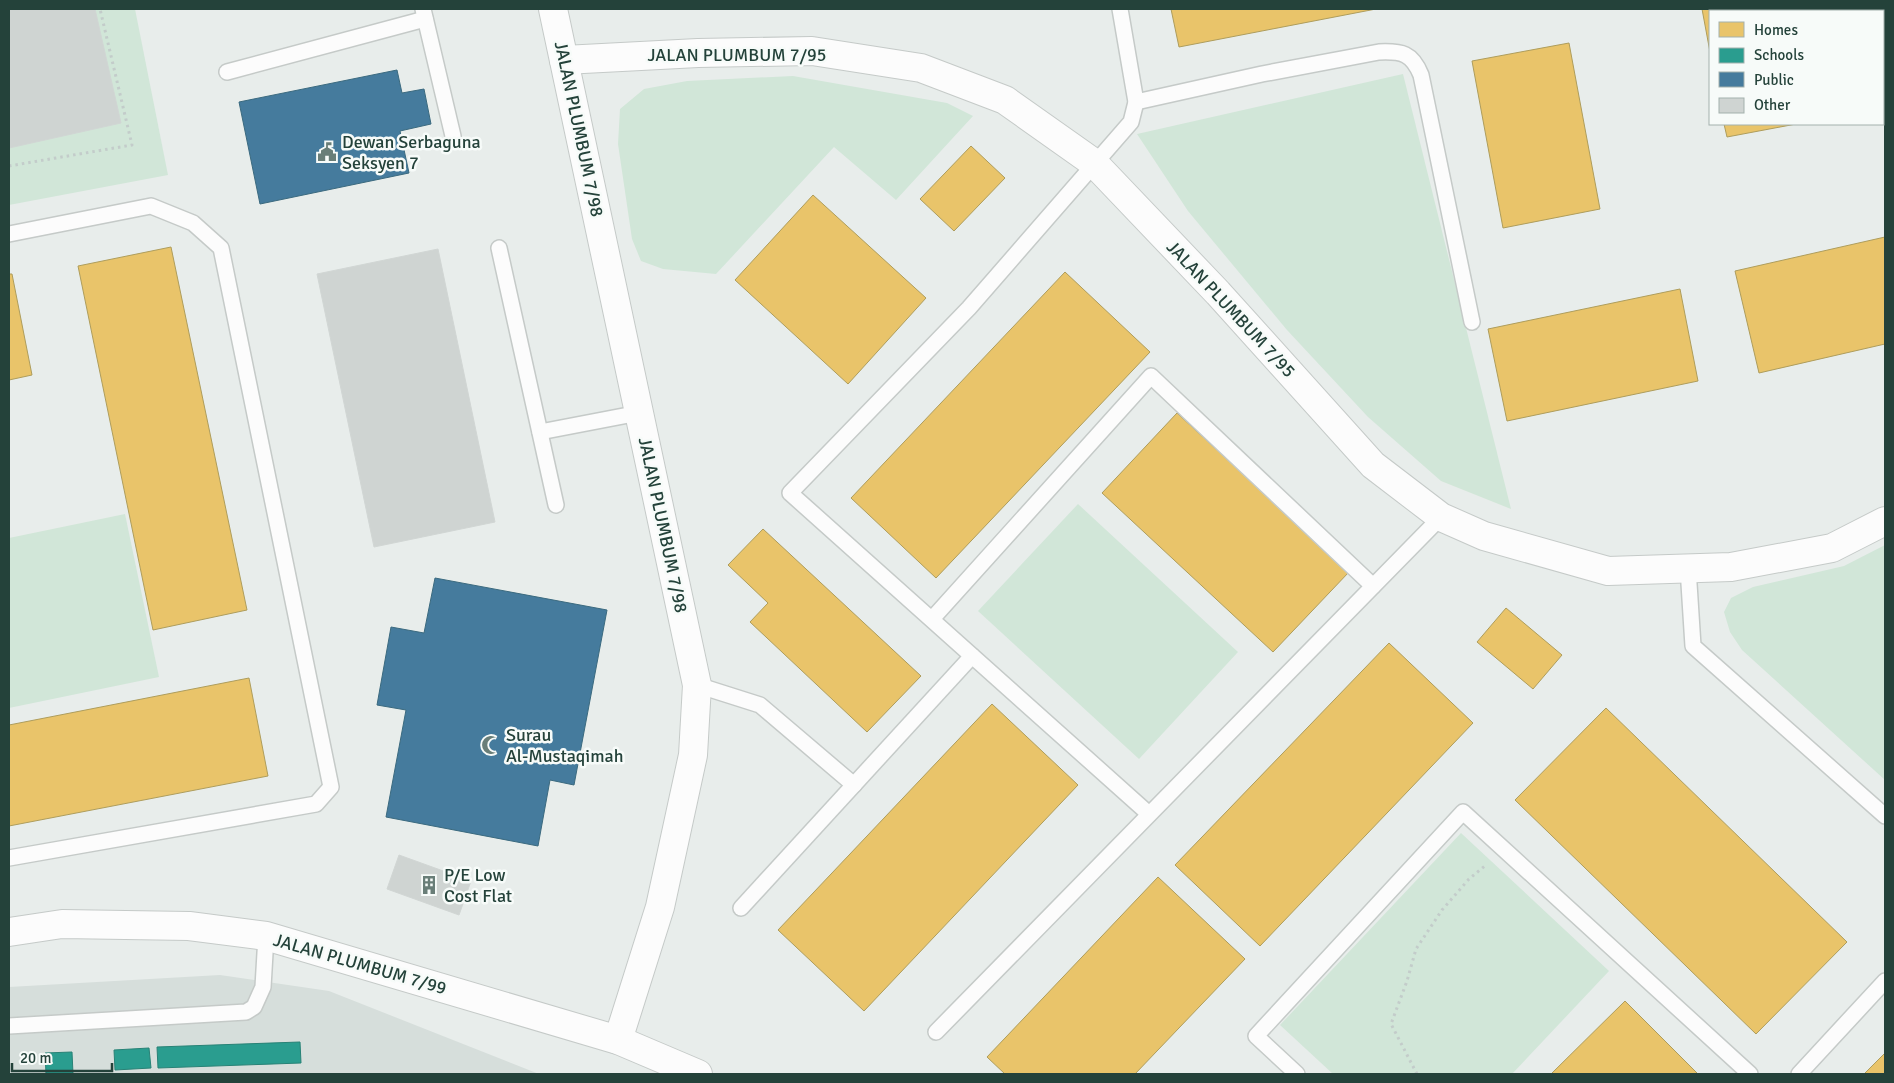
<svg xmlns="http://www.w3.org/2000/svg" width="1894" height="1083" font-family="Signika,sans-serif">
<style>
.built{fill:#d6dedb}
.green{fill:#d1e6d8}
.homes{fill:#e9c46a;stroke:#ae9d5c}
.schools{fill:#2a9d8f;stroke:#288276}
.public{fill:#457b9d;stroke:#3b6a7f}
.building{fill:#cfd4d2;stroke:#d1d6d4}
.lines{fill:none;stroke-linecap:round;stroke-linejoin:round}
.service-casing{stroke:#c5cac8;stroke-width:18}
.minor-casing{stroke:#c5cac8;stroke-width:30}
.tertiary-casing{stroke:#c5cac8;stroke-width:30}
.path{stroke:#c3ccca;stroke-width:3;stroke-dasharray:2.5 4;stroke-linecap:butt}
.service{stroke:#fcfcfc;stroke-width:15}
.minor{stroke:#fcfcfc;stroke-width:28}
.tertiary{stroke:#fcfcfc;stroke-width:28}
.labels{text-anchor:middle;stroke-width:5;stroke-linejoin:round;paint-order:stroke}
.street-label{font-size:18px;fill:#24423a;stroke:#f7fbf9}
.poi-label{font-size:18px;fill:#24423a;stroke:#f7fbf9;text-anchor:start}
</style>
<rect width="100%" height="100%" fill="#e8edeb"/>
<polygon class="built" points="220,975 329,991 539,1074 9,1074 9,987"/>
<g class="green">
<polygon points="9,9 135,9 168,175 9,205"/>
<polygon points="1403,74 1511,509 1441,481 1368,417 1287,330 1188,211 1137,134"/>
<polygon points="793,76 947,103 973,116 896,200 834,147 716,274 663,269 641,261 632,239 618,144 620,109 644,89 687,81"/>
<polygon points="1078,504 1238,652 1139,759 978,611"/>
<polygon points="125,514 159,677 9,708 9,538"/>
<polygon points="1885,545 1885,780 1742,650 1730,632 1724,612 1731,598 1753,587 1844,566"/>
<polygon points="1461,833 1609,971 1512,1074 1333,1074 1280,1025"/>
</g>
<g class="homes">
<polygon points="1171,9 1376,9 1179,47"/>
<polygon points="1702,9 1808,9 1809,11 1710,11 1710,52"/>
<polygon points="1569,43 1600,209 1503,228 1472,61"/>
<polygon points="1724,124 1796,124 1727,137"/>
<polygon points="971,146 1005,178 954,231 920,199"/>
<polygon points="813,195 926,298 848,384 735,280"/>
<polygon points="1885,237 1885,344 1759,373 1735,271"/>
<polygon points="171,247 247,610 153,630 78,266"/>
<polygon points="1065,272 1150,352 936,578 851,498"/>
<polygon points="9,274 12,274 32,375 9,380"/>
<polygon points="1680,289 1698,381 1507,421 1488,329"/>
<polygon points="1177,413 1349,572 1273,652 1102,493"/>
<polygon points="763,529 921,676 867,732 750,622 768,603 728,565"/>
<polygon points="1506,608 1562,655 1533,689 1477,642"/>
<polygon points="1389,643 1473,723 1260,946 1175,865"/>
<polygon points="249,678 268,776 9,826 9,725"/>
<polygon points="992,704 1078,785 864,1011 778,930"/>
<polygon points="1606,708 1847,942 1756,1034 1515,800"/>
<polygon points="1158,877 1245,959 1135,1074 1005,1074 987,1057"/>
<polygon points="1625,1001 1698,1074 1551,1074"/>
<polygon points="1885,1053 1885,1074 1864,1074"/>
</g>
<g class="schools">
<polygon points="300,1042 301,1063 158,1068 157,1047"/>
<polygon points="149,1048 151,1068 115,1070 114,1050"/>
<polygon points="72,1052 73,1074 46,1074 45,1053"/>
</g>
<g class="public">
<polygon points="397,70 402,93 424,89 431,124 400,131 409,173 260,204 239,102"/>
<polygon points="435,578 607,610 574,785 550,780 538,846 386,817 406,710 377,705 391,627 424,633"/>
</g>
<g class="building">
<polygon points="9,9 95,9 121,123 9,148"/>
<polygon points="438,249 495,522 374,547 317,274"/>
<polygon points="399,855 471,881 459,915 387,889"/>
</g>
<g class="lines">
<g class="service-casing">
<g id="service">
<polyline points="423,9 453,136"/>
<polyline points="1120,9 1136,102 1131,122 969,308 790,493 1149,814"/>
<polyline points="227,72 425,19"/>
<path d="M1136,102L1262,74L1379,52C1402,51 1412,53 1421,75L1472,322"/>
<polyline points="9,234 151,206 193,223 221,248 331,787 316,804 9,858"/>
<polyline points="499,248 556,505"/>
<polyline points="540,432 639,413"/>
<polyline points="1688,568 1693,646 1885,816"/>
<polyline points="932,619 1151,376 1373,586"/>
<polyline points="697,685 760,705 854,785"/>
<polyline points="741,908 972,656"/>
<polyline points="9,1026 246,1012 254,1007 263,987 266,936"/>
<polyline points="936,1032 1441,517"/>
<polyline points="1297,1074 1256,1036 1463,812 1750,1074"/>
<polyline points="1799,1074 1885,981"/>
</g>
</g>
<g class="minor-casing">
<polyline id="minor" points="564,60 698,53 812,51 921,68 1005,100 1094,163 1218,293 1373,465 1441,517 1484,536 1608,571 1731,567 1832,548 1885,521"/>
</g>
<g class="tertiary-casing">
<g id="tertiary">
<polyline points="553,9 697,685 693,755 660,907 618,1040"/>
<polyline points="9,932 62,924 189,926 266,936 618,1040 698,1074"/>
</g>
</g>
<g class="path">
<polyline points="9,166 132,145 100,9"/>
<polyline points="1417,1074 1391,1024 1407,981 1416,949 1442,910 1469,879 1486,865"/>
</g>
<use href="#service" class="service"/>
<use href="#minor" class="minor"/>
<use href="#tertiary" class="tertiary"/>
</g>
<defs>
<g id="civic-bare" transform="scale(1.5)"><path d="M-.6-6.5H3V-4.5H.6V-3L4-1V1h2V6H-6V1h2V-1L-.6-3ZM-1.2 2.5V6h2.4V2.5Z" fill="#697e78" stroke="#f7fbf9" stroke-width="2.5" paint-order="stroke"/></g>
<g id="mosque-bare" transform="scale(1.5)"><path d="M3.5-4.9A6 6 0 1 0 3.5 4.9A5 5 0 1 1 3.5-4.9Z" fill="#697e78" stroke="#f7fbf9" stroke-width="2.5" paint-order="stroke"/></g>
<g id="building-bare" transform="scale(1.5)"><path d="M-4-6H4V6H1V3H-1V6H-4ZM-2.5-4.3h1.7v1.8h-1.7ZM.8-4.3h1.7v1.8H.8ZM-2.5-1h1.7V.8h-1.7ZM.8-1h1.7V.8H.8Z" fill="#697e78" stroke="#f7fbf9" stroke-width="2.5" paint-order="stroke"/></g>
</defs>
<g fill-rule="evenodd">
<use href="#civic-bare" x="327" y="152"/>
<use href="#mosque-bare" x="491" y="745"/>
<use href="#building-bare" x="429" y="885"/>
</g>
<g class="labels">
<g class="street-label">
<text x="737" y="61">JALAN PLUMBUM 7/95</text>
<text transform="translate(579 129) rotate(78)" y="6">JALAN PLUMBUM 7/98</text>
<text transform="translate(1231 309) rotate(47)" y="6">JALAN PLUMBUM 7/95</text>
<text transform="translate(663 525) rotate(78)" y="6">JALAN PLUMBUM 7/98</text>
<text transform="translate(360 964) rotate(16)" y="6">JALAN PLUMBUM 7/99</text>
</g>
<g class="poi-label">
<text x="342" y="148">Dewan Serbaguna<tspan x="342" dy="21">Seksyen 7</tspan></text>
<text x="506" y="741">Surau<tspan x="506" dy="21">Al-Mustaqimah</tspan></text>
<text x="444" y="881">P/E Low<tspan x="444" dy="21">Cost Flat</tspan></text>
</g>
</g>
<rect width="1894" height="1083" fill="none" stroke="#24423a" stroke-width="20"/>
<rect x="1709" y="10" width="175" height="115" fill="#f7fbf9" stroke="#a3b1ad"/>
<rect x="1719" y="22" width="25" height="15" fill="#e9c46a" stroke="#a3b1ad"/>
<text x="1754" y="35" font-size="15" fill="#24423a">Homes</text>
<rect x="1719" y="48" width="25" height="15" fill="#2a9d8f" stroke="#a3b1ad"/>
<text x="1754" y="60" font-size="15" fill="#24423a">Schools</text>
<rect x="1719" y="72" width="25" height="15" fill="#457b9d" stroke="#a3b1ad"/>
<text x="1754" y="85" font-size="15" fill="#24423a">Public</text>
<rect x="1719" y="98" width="25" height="15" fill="#cfd4d2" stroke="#a3b1ad"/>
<text x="1754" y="110" font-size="15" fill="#24423a">Other</text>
<path d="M12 1063v8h100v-8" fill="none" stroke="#24423a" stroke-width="2.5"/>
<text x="20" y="1063" font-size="15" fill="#24423a" stroke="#f7fbf9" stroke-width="4" paint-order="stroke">20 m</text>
</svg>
